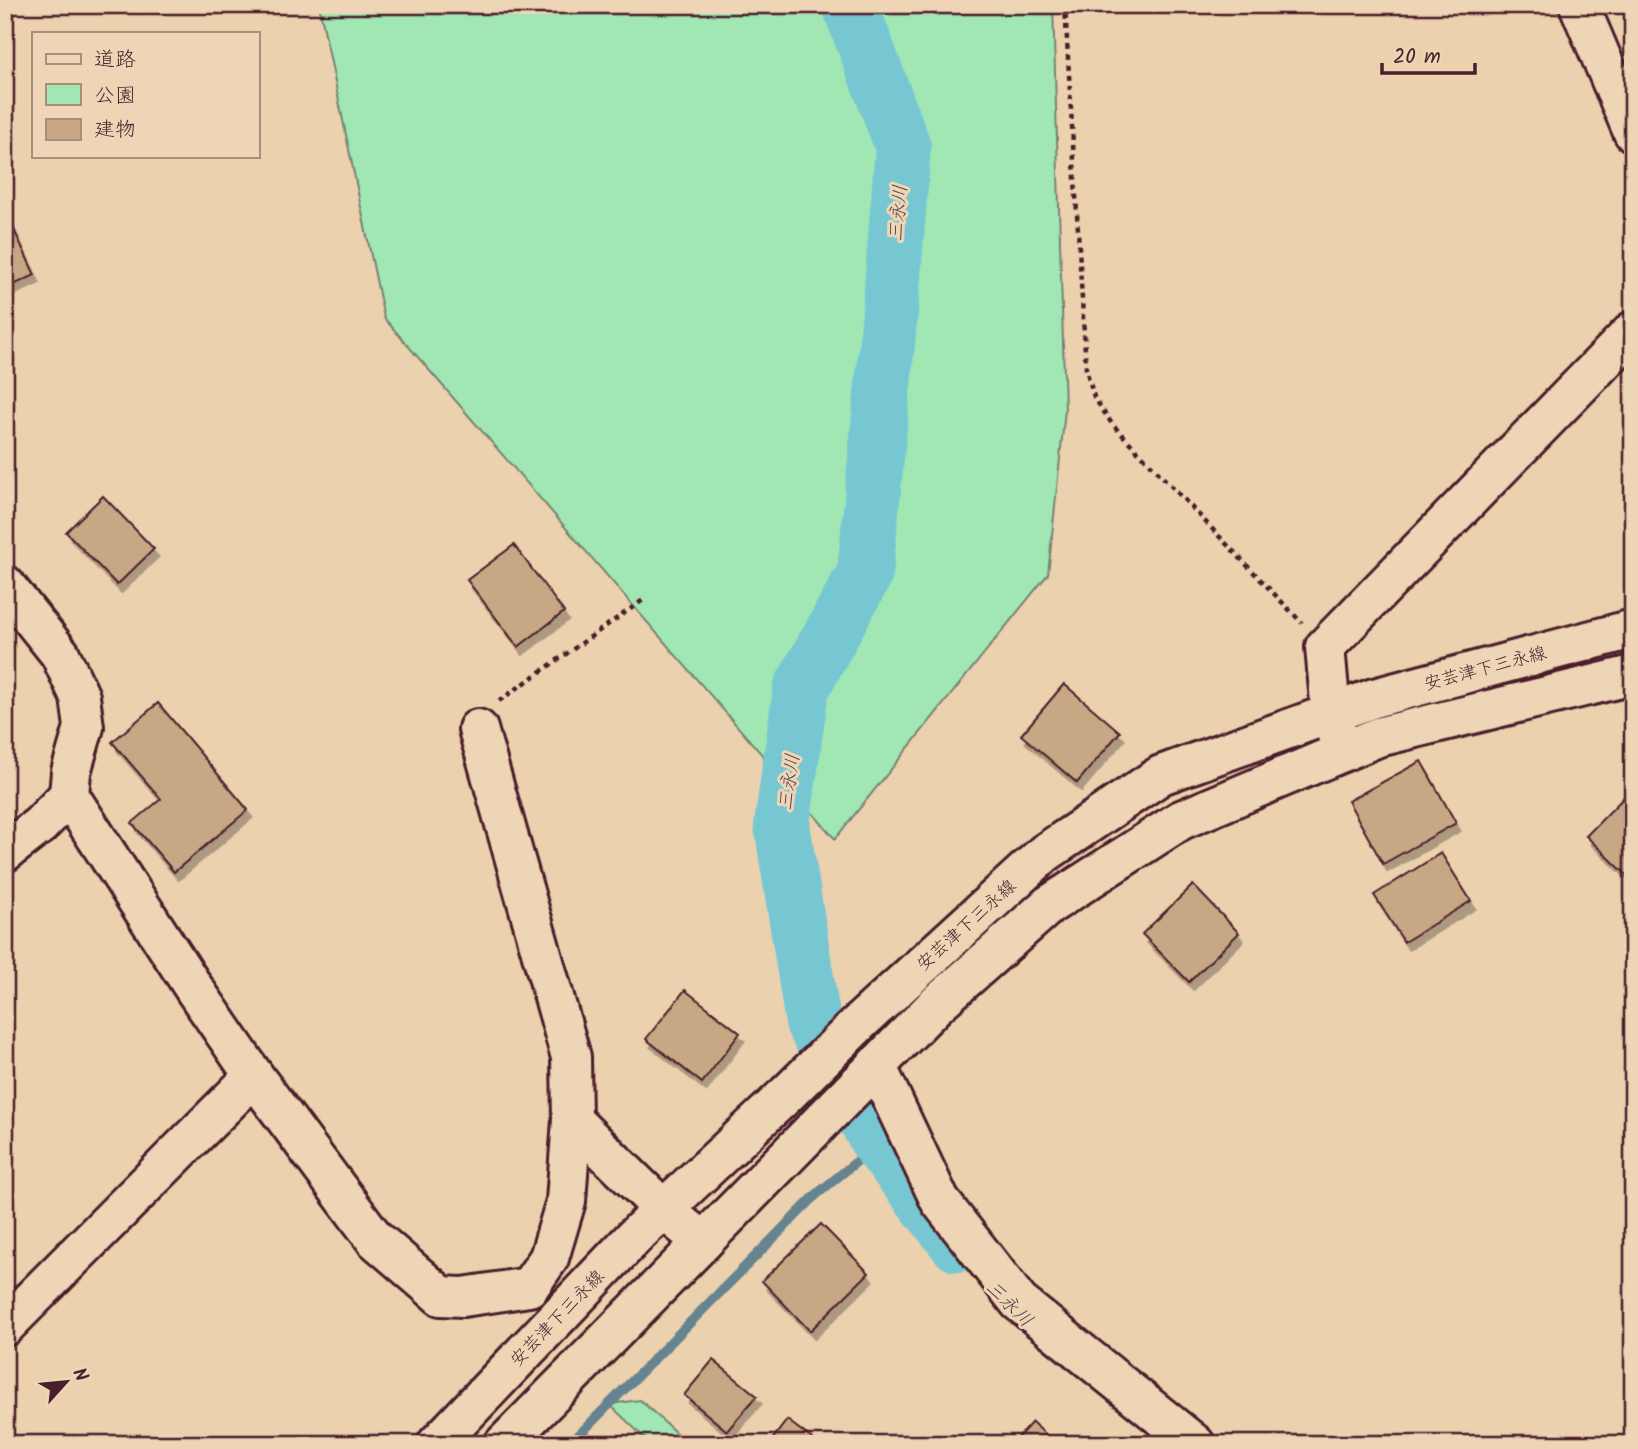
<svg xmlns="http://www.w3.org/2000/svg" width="1638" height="1449" font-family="Kalam,'Klee One',sans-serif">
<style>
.green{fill:#a1e7b4;stroke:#768370;stroke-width:2}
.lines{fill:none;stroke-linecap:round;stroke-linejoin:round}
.stream{stroke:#658490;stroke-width:10}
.river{stroke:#77c7d3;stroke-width:56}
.building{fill:#c8a785;stroke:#4a1f2b;stroke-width:2;filter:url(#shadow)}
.minor-casing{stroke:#4a1f2b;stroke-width:44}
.major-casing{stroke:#4a1f2b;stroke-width:44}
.path{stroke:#4a1f2b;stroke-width:4.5;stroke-dasharray:5 5;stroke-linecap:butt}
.minor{stroke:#eed5b6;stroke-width:38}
.major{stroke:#eed5b6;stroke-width:38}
.labels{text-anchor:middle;stroke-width:6;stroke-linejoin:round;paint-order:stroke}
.street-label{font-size:18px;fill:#4a1f2b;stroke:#eed5b6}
.water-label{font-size:19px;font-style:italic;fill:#53414d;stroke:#eed5b6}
</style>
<defs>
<filter id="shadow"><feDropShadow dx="4.5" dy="8" stdDeviation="0" flood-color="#0004"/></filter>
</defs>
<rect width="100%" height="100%" fill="#ecd1ae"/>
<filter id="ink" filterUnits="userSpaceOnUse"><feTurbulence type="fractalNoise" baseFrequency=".0143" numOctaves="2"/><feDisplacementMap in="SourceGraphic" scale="14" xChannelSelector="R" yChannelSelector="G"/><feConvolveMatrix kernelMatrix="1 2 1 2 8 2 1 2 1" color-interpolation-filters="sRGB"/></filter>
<g filter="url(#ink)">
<g class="green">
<polygon points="319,5 1053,5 1065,410 1048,574 835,839 384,318"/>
<polygon points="640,1400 688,1444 651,1444 609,1404"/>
</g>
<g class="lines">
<polyline class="stream" points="570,1444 816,1195 879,1143"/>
<polyline class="river" points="850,5 903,147 891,301 865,573 801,689 782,825 813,1022 879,1143 958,1244"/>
</g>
<g class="building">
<polygon points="8,217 35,275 5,289 5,218"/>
<polygon points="103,496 154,549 117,585 66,532"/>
<polygon points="514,545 564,612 518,647 467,580"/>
<polygon points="1064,684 1120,732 1077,783 1021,735"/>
<polygon points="158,703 248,810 174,872 132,823 161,799 112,742"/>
<polygon points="1421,761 1456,823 1383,864 1348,801"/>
<polygon points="1633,788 1633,881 1586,836"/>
<polygon points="1441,853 1471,901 1404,942 1374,895"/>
<polygon points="1193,885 1239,933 1189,982 1142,934"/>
<polygon points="685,990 740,1033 702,1083 646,1039"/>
<polygon points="821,1224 869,1273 810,1331 762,1281"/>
<polygon points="713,1360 757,1396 727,1431 684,1395"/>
<polygon points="787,1420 819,1444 769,1444"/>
<polygon points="1032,1422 1056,1444 1012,1444"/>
</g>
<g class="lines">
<g class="minor-casing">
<g id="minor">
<polyline points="5,585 60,654 80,697 84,727 71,772 69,795 195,990 254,1076 375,1239 441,1296 463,1297 529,1287 549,1258 566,1201 572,1120 571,1057 478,729"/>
<polyline points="1342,752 1331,713 1325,647 1633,331"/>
<polyline points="5,852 40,825 69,795"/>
<polyline points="876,1065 940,1201 1019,1302 1195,1444"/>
<polyline points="572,1120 664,1210 703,1242"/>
<polyline points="5,1326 254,1076"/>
</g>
</g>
<g class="major-casing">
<g id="major">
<polyline points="1579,5 1633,132"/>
<polyline points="437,1444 636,1235 787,1094 862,1020 1045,853 1161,775 1374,698 1633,629"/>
<polyline points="504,1444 936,1005 1049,905 1181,820 1378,737 1633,675"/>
</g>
</g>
<g class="path">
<polyline points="1065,5 1086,369 1094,397 1112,424 1302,623"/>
<polyline points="499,701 646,598"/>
</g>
<use href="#minor" class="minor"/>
<use href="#major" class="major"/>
</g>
</g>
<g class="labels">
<g class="street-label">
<text transform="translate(1485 668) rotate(-15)" y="6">安芸津下三永線</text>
<text transform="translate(966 925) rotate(-42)" y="6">安芸津下三永線</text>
<text transform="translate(557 1318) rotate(-46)" y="6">安芸津下三永線</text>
</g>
<g class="water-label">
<text transform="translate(897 213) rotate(-85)" y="7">三永川</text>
<text transform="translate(788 782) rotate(-82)" y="7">三永川</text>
<text transform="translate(1010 1303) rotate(44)" y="7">三永川</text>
</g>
</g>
<rect width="1638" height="1449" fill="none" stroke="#eed5b6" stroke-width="28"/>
<rect x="14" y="14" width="1610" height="1421" fill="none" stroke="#4a1f2b" stroke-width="2.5" filter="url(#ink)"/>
<rect x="32" y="32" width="228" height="126" fill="#eed5b6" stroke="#ac8c7e" stroke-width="2"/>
<rect x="46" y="54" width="35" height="10" fill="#eed5b6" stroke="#ac8c7e" stroke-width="2"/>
<text x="94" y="66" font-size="21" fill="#4a1f2b">道路</text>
<rect x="46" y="84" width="35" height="21" fill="#a1e7b4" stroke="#ac8c7e" stroke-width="2"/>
<text x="94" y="102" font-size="21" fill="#4a1f2b">公園</text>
<rect x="46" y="119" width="35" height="21" fill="#c8a785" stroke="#ac8c7e" stroke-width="2"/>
<text x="94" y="136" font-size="21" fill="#4a1f2b">建物</text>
<g transform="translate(66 1382) rotate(63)" stroke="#eed5b6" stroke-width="5" paint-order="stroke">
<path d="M0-5L12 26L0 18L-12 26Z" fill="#4a1f2b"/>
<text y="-10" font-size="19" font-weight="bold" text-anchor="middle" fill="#4a1f2b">N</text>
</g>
<path d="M1382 63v10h93v-10" fill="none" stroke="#4a1f2b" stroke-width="3.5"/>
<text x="1393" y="63" font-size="21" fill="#4a1f2b" stroke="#eed5b6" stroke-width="5" paint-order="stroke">20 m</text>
</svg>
